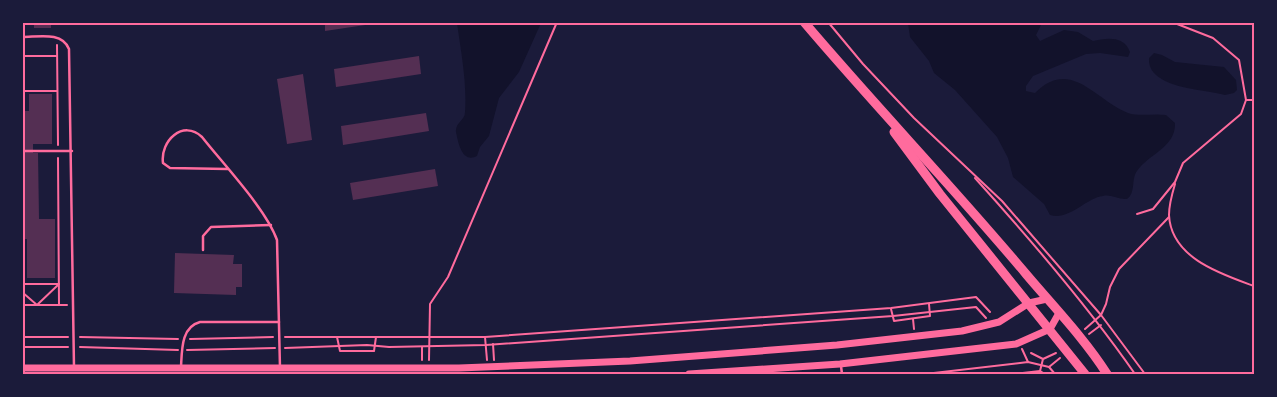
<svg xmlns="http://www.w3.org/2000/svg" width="1277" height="397" font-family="'Noto Serif',serif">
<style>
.water{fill:#12122b}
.building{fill:#542f53}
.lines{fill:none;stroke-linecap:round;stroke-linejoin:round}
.path{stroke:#ff6b9d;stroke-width:2}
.service{stroke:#ff6b9d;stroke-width:2.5}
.secondary{stroke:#ff6b9d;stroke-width:7}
.trunk{stroke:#ff6b9d;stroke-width:9}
.neatline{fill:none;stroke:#ff6b9d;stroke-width:2}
</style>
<rect width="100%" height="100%" fill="#1b1b3a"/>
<g class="water">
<path d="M457,23H541L519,72L499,98L489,136L480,147L477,156C462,164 458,142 456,132C455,122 465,121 465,112C467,82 461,52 457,23Z"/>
<path d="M908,23H1042L1036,35L1040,41L1064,30L1078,32L1093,41C1106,38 1124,35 1130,52L1128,57L1100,53L1086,54L1033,76L1026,86V91L1035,93C1071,57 1096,101 1128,113C1140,117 1154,113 1166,115L1175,123C1176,147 1149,154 1137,171C1131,179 1136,193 1127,199C1119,200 1111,194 1103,196C1086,198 1069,221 1050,215L1044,204L1013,177L1008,158L997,137L955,90L934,73L929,61L910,37Z"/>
<path d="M1154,53L1162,55L1175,62L1224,67L1236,80L1237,90L1234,93L1225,95C1205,89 1147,89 1149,58Z"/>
</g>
<g class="building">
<rect x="34" y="22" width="17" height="6"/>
<polygon points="325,22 372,22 372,24 325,31"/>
<polygon points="419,56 421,74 336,87 334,69"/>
<polygon points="303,74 312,140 287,144 277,79"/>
<polygon points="29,94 52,94 52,144 33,144 33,153 38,153 39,219 55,219 55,278 27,278 27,239 22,239 22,111 29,111"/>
<polygon points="426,113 429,131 343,145 341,126"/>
<polygon points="435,169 438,186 353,200 350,183"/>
<polygon points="175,253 234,255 233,264 242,264 242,287 236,287 236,295 174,293"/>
</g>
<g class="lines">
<g class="path">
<polyline points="828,22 863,64 914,118 1002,201 1101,315 1145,374"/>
<polyline points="57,45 58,145"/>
<polyline points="22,56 57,56"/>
<polyline points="22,91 57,91"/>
<polyline points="1246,100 1254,100"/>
<polyline points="58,158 59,305"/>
<path d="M975,178C1032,241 1087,305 1135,374"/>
<path d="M1175,184C1172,194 1169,205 1169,215C1171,258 1221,274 1254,286"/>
<polyline points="1137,214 1153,209 1175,182 1183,163 1241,114 1246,100 1239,60 1213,38 1172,22"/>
<polyline points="22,284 59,284 37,305 22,292"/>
<polyline points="22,305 67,305"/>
<polyline points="891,309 894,321 930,316 929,304"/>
<polyline points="913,319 914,329"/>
<polyline points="1085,329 1101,315 1106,304 1110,287 1119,269 1169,217"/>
<polyline points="1089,334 1101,325"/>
<polyline points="22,337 68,337"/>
<polyline points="80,337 178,339"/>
<polyline points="285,337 485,337 891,308 976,297 990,312"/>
<polyline points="337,337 340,351 374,351 376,337"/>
<polyline points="485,337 487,360"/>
<polyline points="190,339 273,337"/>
<polyline points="493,344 494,360"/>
<polyline points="22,347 68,347"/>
<polyline points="80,347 178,350"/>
<polyline points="285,348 367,345 389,347 486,345 893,316 976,307 986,318"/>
<polyline points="1022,349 1028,362"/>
<polyline points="187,350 275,348"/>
<polyline points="1031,353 1043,359"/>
<polyline points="422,360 422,347"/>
<polyline points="429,360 430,304 448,277 557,22"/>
<polyline points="1049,367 1060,358"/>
<polyline points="1040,371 1043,359 1056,353"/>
<polyline points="925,374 1028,362 1049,367 1055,374"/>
<polyline points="1015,374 1040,371 1045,374"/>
</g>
<g class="service">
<path d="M22,37C38,37 62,31 69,49L74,367"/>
<polyline points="22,151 72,151"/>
<path d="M227,169L170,168L163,163C160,141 183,119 202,137C224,165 266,209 277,240L280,368"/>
<polyline points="203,250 203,236 211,227 271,225"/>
<polyline points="841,366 842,374"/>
<path d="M181,367C182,350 181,327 200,322H279"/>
</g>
<g class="secondary">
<polyline points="22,368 459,368 630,361 837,345 962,331 999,322 1029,303 1047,299"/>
<polyline points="689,374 840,364 1016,344 1050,329 1059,313"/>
</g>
<g class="trunk">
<path d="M804,22C877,108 954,188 1026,274C1053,306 1084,338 1107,374"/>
<polyline points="894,132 940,194 1085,374"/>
</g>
</g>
<rect width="1277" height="397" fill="none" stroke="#1b1b3a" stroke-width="48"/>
<rect x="24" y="24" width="1229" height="349" class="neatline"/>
</svg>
